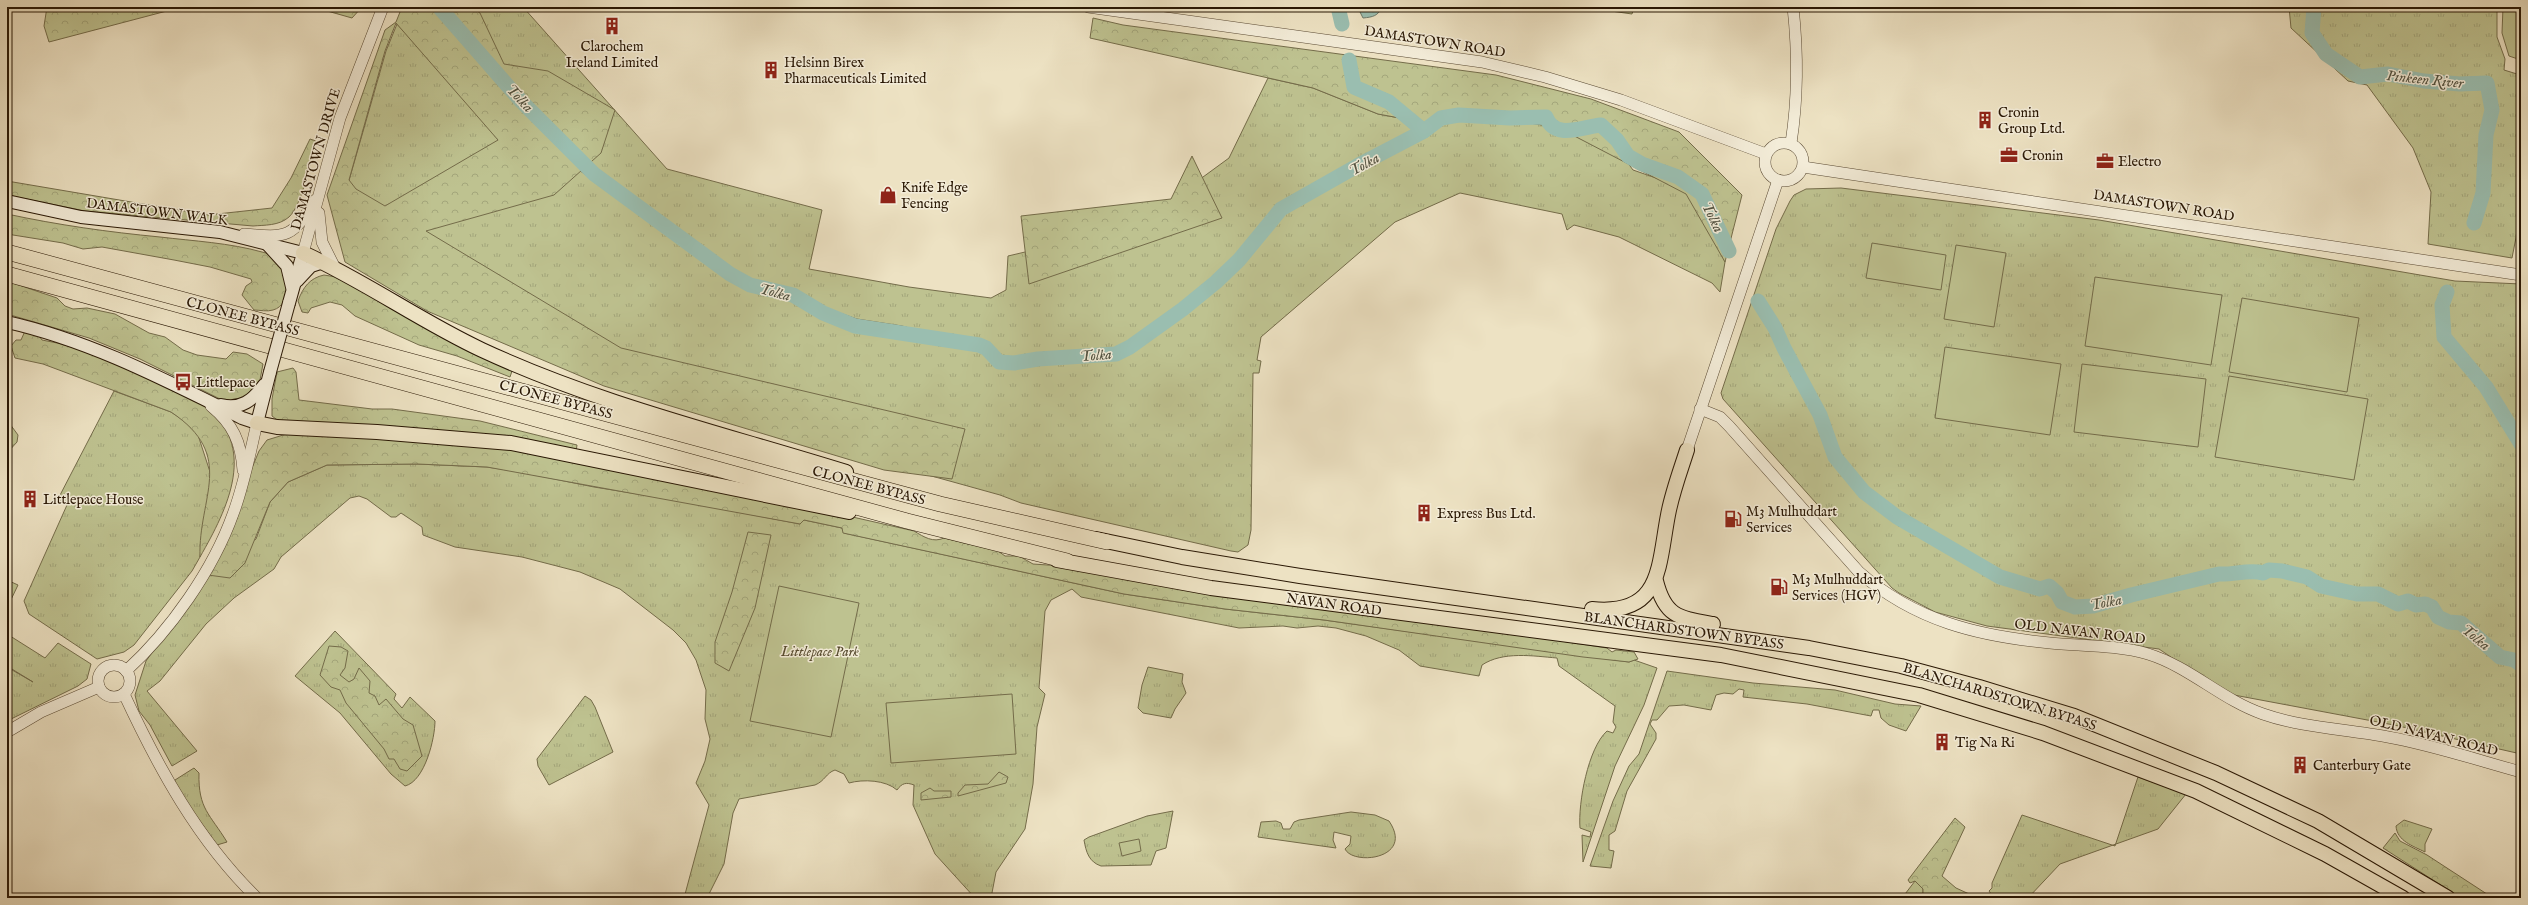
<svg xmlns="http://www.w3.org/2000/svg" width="2528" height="905" font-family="'IM FELL English',serif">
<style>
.grass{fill:url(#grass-tufts);stroke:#746c4a}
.forest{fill:url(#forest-crowns);stroke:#746c4a;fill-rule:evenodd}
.garden{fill:#bec290;stroke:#746c4a}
.water{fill:url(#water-ripples);stroke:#6d7b6b}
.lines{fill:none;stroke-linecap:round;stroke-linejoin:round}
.stream{stroke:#6d7b6b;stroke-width:2.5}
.river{stroke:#9abeb0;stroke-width:15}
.tertiary-casing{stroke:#5a4a34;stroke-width:12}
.secondary-casing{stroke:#291704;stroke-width:14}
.trunk-casing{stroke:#291704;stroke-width:16}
.motorway-casing{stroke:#291704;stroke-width:16}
.tertiary{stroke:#f3ecd8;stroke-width:11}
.secondary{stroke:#f3ecd8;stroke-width:12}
.trunk{stroke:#ede2c3;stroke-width:14}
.motorway{stroke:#ede2c3;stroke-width:15}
.secondary-bridge-casing{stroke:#291704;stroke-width:14;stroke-linecap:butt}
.secondary-bridge{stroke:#f3ecd8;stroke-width:12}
.labels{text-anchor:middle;stroke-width:3;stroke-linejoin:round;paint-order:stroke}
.street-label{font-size:14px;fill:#291704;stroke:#f3ecd8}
.poi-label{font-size:14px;fill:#291704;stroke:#f3ecd8;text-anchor:start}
.park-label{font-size:14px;font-style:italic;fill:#564a2e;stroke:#f3ecd8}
.water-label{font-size:15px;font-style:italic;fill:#515140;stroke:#f3ecd8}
</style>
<defs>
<pattern id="grass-tufts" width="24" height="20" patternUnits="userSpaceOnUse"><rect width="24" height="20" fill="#bec290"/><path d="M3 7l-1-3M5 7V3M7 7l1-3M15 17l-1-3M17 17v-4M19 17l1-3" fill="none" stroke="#a3a67b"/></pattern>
<pattern id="forest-crowns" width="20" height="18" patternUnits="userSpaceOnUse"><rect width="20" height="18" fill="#bec290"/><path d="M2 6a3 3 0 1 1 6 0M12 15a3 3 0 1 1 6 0" fill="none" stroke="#a3a67b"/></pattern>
<pattern id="water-ripples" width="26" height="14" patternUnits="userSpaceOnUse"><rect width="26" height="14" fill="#9abeb0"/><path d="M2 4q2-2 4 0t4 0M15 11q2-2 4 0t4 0" fill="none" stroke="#85a396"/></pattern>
</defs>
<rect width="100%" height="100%" fill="#ede2c3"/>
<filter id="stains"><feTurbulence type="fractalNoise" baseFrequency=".005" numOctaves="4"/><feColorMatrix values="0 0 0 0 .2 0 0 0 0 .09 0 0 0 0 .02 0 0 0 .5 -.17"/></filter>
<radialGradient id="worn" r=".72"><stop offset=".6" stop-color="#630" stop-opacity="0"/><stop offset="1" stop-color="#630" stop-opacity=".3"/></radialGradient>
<g class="grass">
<polygon points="450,7 523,7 667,169 822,210 809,269 909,287 991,298 1006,290 1008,256 1136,226 1229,158 1268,78 1313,88 1378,114 1405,119 1423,126 1369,153 1307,187 1274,208 1245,248 1181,305 1126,345 1112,351 1044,352 1016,360 1007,360 999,356 992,346 970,338 928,333 902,326 857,319 831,310 796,292 757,284 731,272 661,215 641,206 585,158"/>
<polygon points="1583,7 1634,7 1632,14"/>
<polygon points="2289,7 2497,7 2497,37 2505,59 2504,70 2517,74 2517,86 2521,87 2521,212 2512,258 2428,244 2431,192 2413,148 2367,85 2348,81 2291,28"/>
<polygon points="397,24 519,158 572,165 732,280 746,287 788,296 844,327 970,345 983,350 992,359 1003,365 1051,359 1113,358 1170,324 1254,249 1283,210 1447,119 1461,117 1513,120 1545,119 1613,143 1633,170 1676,185 1702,206 1725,262 1720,292 1712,283 1619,237 1574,225 1567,230 1562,214 1460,193 1395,222 1261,337 1257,360 1261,361 1259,373 1253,373 1251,530 1248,545 1238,552 1231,551 1021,503 1000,495 784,435 340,212 386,51"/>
<polygon points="1841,188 2099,220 2455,281 2521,284 2519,339 2521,350 2521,754 2394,725 2234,695 2214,686 2159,649 1987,626 1935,612 1899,593 1892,588 1723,399 1721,393 1776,229 1790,201 1794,195 1806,189"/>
<polygon points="114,391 171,412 183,420 198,435 211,475 200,557 192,571 134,645 124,652 97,659 29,614 24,601 67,505 58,499"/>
<path d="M417,464L487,467L520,472L594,487L675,500L800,524L804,520L842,528L844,533L1124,594L1225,609L1324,620L1629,662L1634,660L1657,668L1644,705L1615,766L1583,862L1582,835L1590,837L1591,832L1580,828C1578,803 1588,748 1607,731L1613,733L1616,727L1613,722L1615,706L1559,666L1557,658C1533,656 1503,651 1482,665L1479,676L1420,666L1399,650L1366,636L1336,628L1318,626L1297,628L1283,626L1239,628L1081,597L1072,589L1051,600L1045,611L1039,688L1045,694L1037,727L1033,784L1025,829L996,872L991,898H975L935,854L913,805L914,785C906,782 902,783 897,790C886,780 863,779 849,783L844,774L835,770C826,773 825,781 815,785L739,799L733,813L724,864L707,898H684L709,805L696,783L705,761L710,739L705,719L706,690L696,660L686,643L673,630L620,589L580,572L522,557L455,547L423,535L422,527L401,513L396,517H391L367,499L359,496L350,498L281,557L274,569L234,598L206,624L160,681L147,691L197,751L172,766L150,725L139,711L135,695L146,661L208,575L256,539L270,502L288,482L327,465Z"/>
<polygon points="7,580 18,585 7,608"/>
<path d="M335,631L396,694L394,699L402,708L410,697L435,721C435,738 425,781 405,786L391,774L340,713L295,676Z"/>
<polygon points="7,634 45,658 58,643 91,664 87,679 78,686 7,721 7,667 33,682 7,666"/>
<polygon points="1148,667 1183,674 1182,682 1186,693 1175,709 1171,718 1143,713 1138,708 1142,685"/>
<polygon points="1667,671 1753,683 1835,690 1895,704 1921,706 1906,731 1889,725 1881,718 1879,710 1873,710 1871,716 1807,704 1743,697 1744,690 1739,689 1733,694 1724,693 1716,695 1711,710 1684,705 1669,706 1657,720 1652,720 1650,724 1656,733 1656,739 1627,791 1615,831 1609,835 1609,850 1614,851 1611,868 1590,866 1613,801 1629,766 1639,754"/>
<polygon points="585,696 591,700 595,707 613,752 549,785 538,766 537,759"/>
<path d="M194,768L199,773C198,809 210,814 227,842L217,845L174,785L175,780Z"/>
<polygon points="2138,777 2186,794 2158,829 2060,864 2028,898 1994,898 1989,891 1992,888 1992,883 2022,815 2115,846"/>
<path d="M1173,811L1166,848L1156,851L1151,865L1101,866C1089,862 1086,852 1084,840L1089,837L1147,816Z"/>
<path d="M1351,812L1375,815L1389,821C1415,859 1353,866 1345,849L1350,844L1351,836L1334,832L1333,840L1336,848L1258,837L1261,822L1276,821L1281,823L1283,829H1290L1294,822L1299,820Z"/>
<path d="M2404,820L2432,829L2425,844V852C2413,846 2397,841 2396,826Z"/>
<polygon points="1915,881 1923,889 1923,898 1916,893 1911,898 1902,898"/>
</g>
<g class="forest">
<polygon points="47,7 182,7 49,42 44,26"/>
<polygon points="313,7 362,7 352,18"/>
<path d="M402,7H471L480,13L504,64L548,71L615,110L601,153L554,195L426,231L621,348L965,429L952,479L884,470L604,386L427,311L345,262L327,195L385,30L396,22ZM396,23L498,140L385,206L356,189L349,180L385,51Z"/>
<polygon points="1093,18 1123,25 1496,75 1591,99 1679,132 1742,195 1725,262 1686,194 1559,128 1453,110 1423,126 1405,119 1378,114 1313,88 1090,38"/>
<path d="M310,139L316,141C310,160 303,204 289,217C279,226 264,225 253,226L85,211L7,195V181L208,215L272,208L291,178Z"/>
<polygon points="1192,156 1222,218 1029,284 1021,216 1171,199"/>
<path d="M7,214C58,225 108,232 160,237C194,241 230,243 262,252C266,253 273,255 276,258C288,269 293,305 273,310C267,312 260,310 254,310L242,295L246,286L252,282L251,279L210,267L174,260L102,247L83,249L63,243L13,235L7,233Z"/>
<path d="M324,275L342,278L506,363L512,371L510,377L457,356L419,345L355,316L342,305L330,302L311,308L308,313L302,312L298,301C303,287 310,278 324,275Z"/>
<polygon points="7,281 57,298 65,306 73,309 87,308 115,314 149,333 165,337 183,350 197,355 226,359 233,352 247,354 263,364 260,380 241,401 222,400 140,359 89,338 7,314"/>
<path d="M25,331L37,333L42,340C83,347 117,362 153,380C169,388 189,394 203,404C259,446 228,508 200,557C198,497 237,456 171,412L43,364L15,358L11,346L16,340H21Z"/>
<polygon points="293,368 296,372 299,400 372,409 392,409 480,421 577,445 576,452 280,422 272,416 272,399 277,372"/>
<polygon points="7,420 18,435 17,442 7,453"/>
<path d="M293,432L514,449L822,510L914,531C924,537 933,543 944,538L998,551L1005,556H1019L1033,564L1062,566L1184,590L1287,605L1435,622C1450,629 1466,626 1483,629C1524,635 1566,642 1607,648L1612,652L1616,650L1634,652L1638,659L1629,662L1583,657L1324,620L1225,609L1124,594L843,533L842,528L804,520L800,524L487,467L417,464L327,465L288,482L270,502L245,563L230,578L208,575L259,451L267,440Z"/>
<polygon points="748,532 771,535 755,608 729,671 715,663 715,642 732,592"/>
<polygon points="329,646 341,647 348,651 345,668 340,675 349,682 354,679 359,668 370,681 369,693 375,696 379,705 386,699 403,719 413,725 422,756 407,771 400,769 394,759 389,759 384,749 346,703 340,690 331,687 320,675"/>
<polygon points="999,772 1008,777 1006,783 958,796 958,793 965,785 988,784"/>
<polygon points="930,788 934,791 951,791 951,797 921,800 921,793"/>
<polygon points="1955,818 1965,827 1942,876 1956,888 1978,898 1923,898 1923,889 1915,881 1910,883 1908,880"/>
<polygon points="2395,833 2400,841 2427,855 2493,898 2461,898 2383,848"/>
</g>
<g class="garden">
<polygon points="2503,7 2521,7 2521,51 2518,59 2509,56 2502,33"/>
<polygon points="1872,243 1946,255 1941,290 1866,278"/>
<polygon points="1956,245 2006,253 1994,327 1944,319"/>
<polygon points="2095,277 2222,295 2211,365 2085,346"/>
<polygon points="2242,298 2359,318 2347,392 2229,372"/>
<polygon points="1945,347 2061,364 2050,435 1935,418"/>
<polygon points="2082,364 2206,379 2198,447 2074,432"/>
<polygon points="2229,376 2368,399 2354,480 2215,457"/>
<polygon points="779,586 859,603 831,737 750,721"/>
<polygon points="1012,694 1016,754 891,763 886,703"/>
<polygon points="1139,839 1141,851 1122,856 1119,843"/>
</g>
<path class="water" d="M1360,7H1382C1378,16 1373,17 1363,18L1360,12Z"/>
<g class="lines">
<polyline class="stream" points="1366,154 1369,159"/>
<g class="river">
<path d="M439,7L521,101L594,174L730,274L750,285L793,295L823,313L855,326L979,345L986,348L999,362L1014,363L1038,359L1116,354L1130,347L1183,309L1216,282L1239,260L1281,209L1357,166L1424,131L1441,118L1459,115L1510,118L1546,117C1555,140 1581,127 1601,125L1617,140L1628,156L1642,164L1678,177L1702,194L1729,251"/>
<polyline points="1338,7 1342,24"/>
<polyline points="2314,7 2312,33 2326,54 2360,77 2388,74 2424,81 2460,84 2487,83 2492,110 2486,135 2483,193 2474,223"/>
<polyline points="1349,60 1354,87 1389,102 1424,131"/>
<polyline points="2447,292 2442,305 2444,337 2486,387 2521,444"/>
<path d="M1758,301L1775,328L1784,348L1820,415L1835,457L1864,492L1897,517L2000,577L2040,589L2049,586L2057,593L2062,602L2075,607L2093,606L2131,595L2219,574C2234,575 2249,569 2263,573L2269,570L2282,571L2307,577L2321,586L2357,594H2378L2398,604L2408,601L2416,605L2425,604L2432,607L2438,617L2449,622L2461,623L2500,657L2514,660L2521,665"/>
</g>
<g class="tertiary-casing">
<g id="tertiary">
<polyline points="1088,7 1482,62 1545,77 1621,100 1766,154"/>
<circle cx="1784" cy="162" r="19"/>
<path d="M1791,143C1798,98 1798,53 1793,7"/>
<polyline points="1803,167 2521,275"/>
<polyline points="319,213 322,242 336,270"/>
<path d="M244,234C288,238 292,238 315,200"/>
<polyline points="303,253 340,118 383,7"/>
<path d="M211,406C233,424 241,442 243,470"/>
<path d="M1700,409L1720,417L1729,426L1859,572C1915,621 1978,636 2050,643C2082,646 2117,645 2148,654C2190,667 2222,700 2263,714C2303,728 2347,729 2388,737C2433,745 2477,760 2521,772"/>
<polyline points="1687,450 1778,180"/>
<circle cx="114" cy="681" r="16"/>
<path d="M126,671C170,631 213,570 233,514C244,485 250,453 257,423"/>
<path d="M124,694C158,767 198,841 257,898"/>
<polyline points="7,732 41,712 99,687"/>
</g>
</g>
<g class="secondary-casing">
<g id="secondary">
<polyline points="7,201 81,217 220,232 303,253 289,303"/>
<polyline points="267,244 287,266 292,287"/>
<polyline points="297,281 311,266 323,262"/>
<path d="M7,322C91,341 165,380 242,418L257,423L270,372"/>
<path d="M221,405C241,410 253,400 264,385"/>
</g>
</g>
<g class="trunk-casing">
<g id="trunk">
<path d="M303,253C365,281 420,321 482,350C598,404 724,434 846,472"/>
<polyline points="257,423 277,427 377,432 511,443 849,512"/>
<polyline points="1096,539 1182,557 1300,576 1809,648 1901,666 1979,687 2074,716 2216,773 2318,821 2448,898"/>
<polyline points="1057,560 1211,588 1721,655 1919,695 2043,733 2196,791 2325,854 2403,898"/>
<path d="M1656,581C1665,617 1679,618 1713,624"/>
<path d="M1592,609C1662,616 1658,567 1668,515C1672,493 1680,472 1687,450"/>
</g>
</g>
<g class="motorway-casing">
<g id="motorway">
<polyline points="7,252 940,504 1107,542"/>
<polyline points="7,274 907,521 1067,561"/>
</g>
</g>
<use href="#tertiary" class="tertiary"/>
<use href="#secondary" class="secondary"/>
<use href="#trunk" class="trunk"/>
<use href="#motorway" class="motorway"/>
<g class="secondary-bridge-casing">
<polyline id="secondary-bridge" points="270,372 289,303"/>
</g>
<use href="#secondary-bridge" class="secondary-bridge"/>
</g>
<defs>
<g id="building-bare" transform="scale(1.38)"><path d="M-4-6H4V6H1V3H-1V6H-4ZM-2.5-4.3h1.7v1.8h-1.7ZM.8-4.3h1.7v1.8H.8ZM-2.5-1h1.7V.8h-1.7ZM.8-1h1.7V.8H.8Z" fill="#8f2418" stroke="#f3ecd8" stroke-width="2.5" paint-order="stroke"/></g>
<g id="office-bare" transform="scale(1.38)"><path d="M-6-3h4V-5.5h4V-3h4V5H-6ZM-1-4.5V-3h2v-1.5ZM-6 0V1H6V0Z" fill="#8f2418" stroke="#f3ecd8" stroke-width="2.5" paint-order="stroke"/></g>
<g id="shop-bare" transform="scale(1.38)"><path d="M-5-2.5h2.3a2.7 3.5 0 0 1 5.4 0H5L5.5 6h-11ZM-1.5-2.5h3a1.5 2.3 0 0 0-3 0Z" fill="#8f2418" stroke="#f3ecd8" stroke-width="2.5" paint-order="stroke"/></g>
<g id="bus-bare" transform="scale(1.38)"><path d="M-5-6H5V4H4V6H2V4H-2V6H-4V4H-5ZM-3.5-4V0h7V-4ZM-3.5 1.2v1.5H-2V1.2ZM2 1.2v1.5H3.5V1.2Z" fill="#8f2418" stroke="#f3ecd8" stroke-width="2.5" paint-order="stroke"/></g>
<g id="fuel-bare" transform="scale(1.38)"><path d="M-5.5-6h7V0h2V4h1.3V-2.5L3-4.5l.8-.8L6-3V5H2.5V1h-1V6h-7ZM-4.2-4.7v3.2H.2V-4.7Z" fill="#8f2418" stroke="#f3ecd8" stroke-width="2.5" paint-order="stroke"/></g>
</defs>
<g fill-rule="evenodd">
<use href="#building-bare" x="612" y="26"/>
<use href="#building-bare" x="771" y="70"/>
<use href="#building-bare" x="1985" y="120"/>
<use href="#office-bare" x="2009" y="155"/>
<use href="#office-bare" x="2105" y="161"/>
<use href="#shop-bare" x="888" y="195"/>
<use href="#bus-bare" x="183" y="382"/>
<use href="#building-bare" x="30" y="499"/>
<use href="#building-bare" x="1424" y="513"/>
<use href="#fuel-bare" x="1733" y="519"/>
<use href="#fuel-bare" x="1779" y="587"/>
<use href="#building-bare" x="1942" y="742"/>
<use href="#building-bare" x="2300" y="765"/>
</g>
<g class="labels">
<g class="street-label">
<text transform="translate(1435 41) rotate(9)" y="5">DAMASTOWN ROAD</text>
<text transform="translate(315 159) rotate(-74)" y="5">DAMASTOWN DRIVE</text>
<text transform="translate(2164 205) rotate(9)" y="5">DAMASTOWN ROAD</text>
<text transform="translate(157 211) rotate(7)" y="5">DAMASTOWN WALK</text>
<text transform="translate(243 316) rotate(15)" y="5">CLONEE BYPASS</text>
<text transform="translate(556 399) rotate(15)" y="5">CLONEE BYPASS</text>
<text transform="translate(869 485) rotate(15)" y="5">CLONEE BYPASS</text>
<text transform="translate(1334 604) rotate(8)" y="5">NAVAN ROAD</text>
<text transform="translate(1684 630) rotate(8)" y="5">BLANCHARDSTOWN BYPASS</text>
<text transform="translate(2080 631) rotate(7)" y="5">OLD NAVAN ROAD</text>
<text transform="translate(2000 696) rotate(17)" y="5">BLANCHARDSTOWN BYPASS</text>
<text transform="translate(2434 735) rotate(14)" y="5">OLD NAVAN ROAD</text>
</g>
<g class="poi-label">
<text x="612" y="51" text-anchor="middle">Clarochem<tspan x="612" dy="16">Ireland Limited</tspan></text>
<text x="784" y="67">Helsinn Birex<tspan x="784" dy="16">Pharmaceuticals Limited</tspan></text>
<text x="1998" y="117">Cronin<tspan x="1998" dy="16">Group Ltd.</tspan></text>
<text x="2022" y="160">Cronin</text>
<text x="2118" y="166">Electro</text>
<text x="901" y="192">Knife Edge<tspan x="901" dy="16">Fencing</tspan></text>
<text x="196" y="387">Littlepace</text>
<text x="43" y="504">Littlepace House</text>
<text x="1746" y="516">M3 Mulhuddart<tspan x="1746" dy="16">Services</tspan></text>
<text x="1437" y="518">Express Bus Ltd.</text>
<text x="1792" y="584">M3 Mulhuddart<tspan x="1792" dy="16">Services (HGV)</tspan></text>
<text x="1955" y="747">Tig Na Ri</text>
<text x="2313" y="770">Canterbury Gate</text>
</g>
<g class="park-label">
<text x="820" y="656">Littlepace Park</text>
</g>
<g class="water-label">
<text transform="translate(2425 79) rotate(6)" y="5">Pinkeen River</text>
<text transform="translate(520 98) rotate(47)" y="5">Tolka</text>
<text transform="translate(1364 164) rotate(-29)" y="5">Tolka</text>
<text transform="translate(1713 217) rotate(64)" y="5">Tolka</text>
<text transform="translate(775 292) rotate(15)" y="5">Tolka</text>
<text transform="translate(1096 355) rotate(-5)" y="5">Tolka</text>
<text transform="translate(2106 602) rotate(-11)" y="5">Tolka</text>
<text transform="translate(2476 637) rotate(39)" y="5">Tolka</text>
</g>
</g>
<rect width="2528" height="905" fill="none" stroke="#ede2c3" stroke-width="24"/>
<rect x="8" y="8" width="2512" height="889" fill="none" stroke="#291704" stroke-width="2"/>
<rect x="12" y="12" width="2504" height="881" fill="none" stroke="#291704"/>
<rect width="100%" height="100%" filter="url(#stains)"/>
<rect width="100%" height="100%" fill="url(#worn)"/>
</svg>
